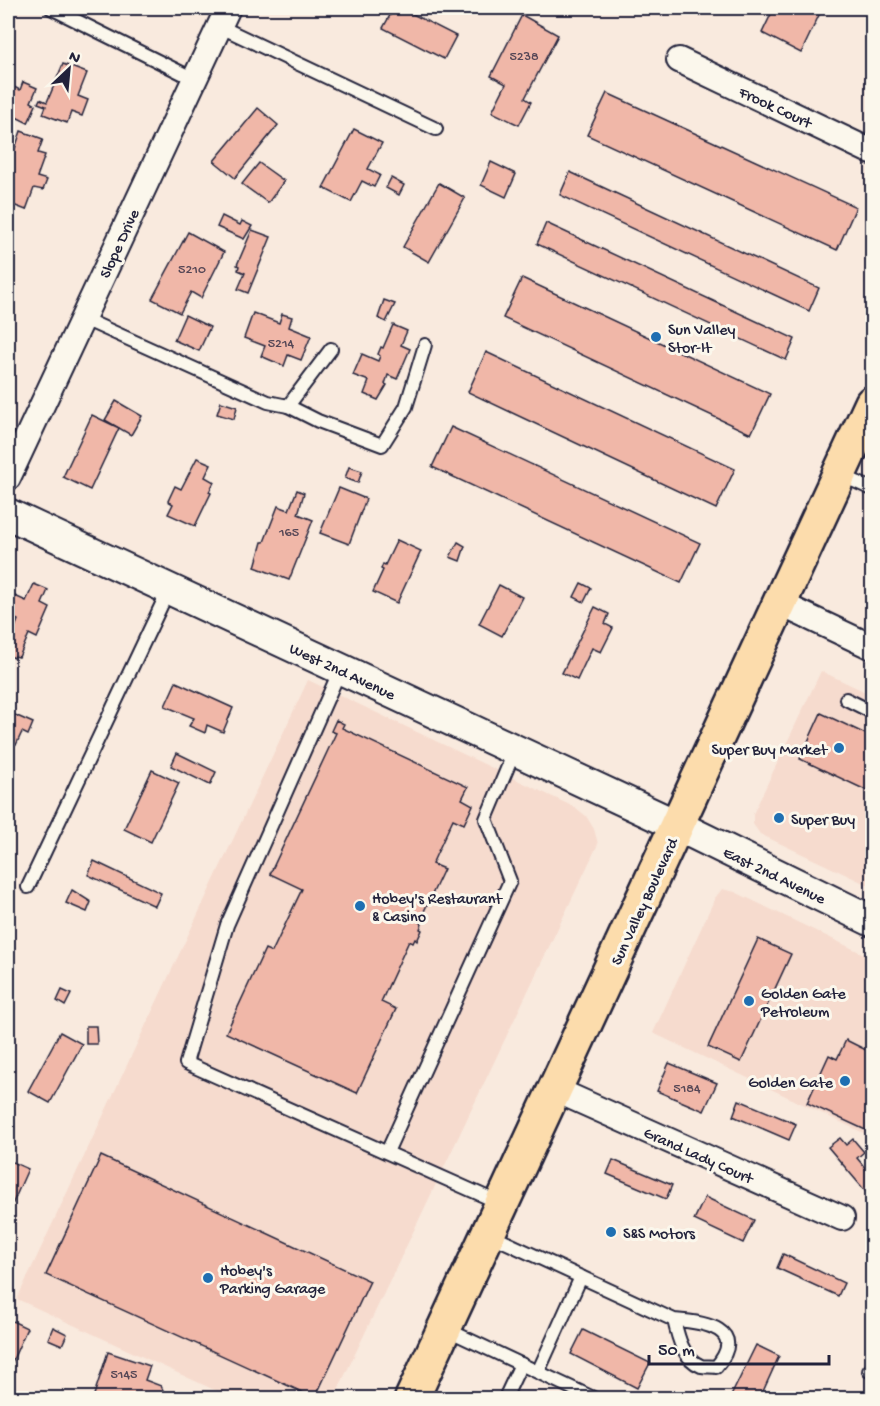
<svg xmlns="http://www.w3.org/2000/svg" width="880" height="1406" font-family="'Gochi Hand',sans-serif">
<style>
.built{fill:#f6dbce}
.building{fill:#f0b7a8;stroke:#22223b;stroke-width:1.5}
.lines{fill:none;stroke-linecap:round;stroke-linejoin:round}
.service-casing{stroke:#22223b;stroke-width:16}
.minor-casing{stroke:#22223b;stroke-width:28}
.tertiary-casing{stroke:#22223b;stroke-width:34}
.primary-casing{stroke:#22223b;stroke-width:38}
.service{stroke:#fbf7ec;stroke-width:12}
.minor{stroke:#fbf7ec;stroke-width:24}
.tertiary{stroke:#fbf7ec;stroke-width:30}
.primary{stroke:#fcdcac;stroke-width:33}
.poi-dot{fill:#1f6fb2;stroke:#fbf7ec;stroke-width:2}
.labels{text-anchor:middle;stroke-width:6;stroke-linejoin:round;paint-order:stroke}
.number-label{font-size:14px;fill:#564756}
.street-label{font-size:16px;fill:#22223b;stroke:#fbf7ec}
.poi-label{font-size:16px;fill:#22223b;stroke:#fbf7ec;text-anchor:start}
</style>
<rect width="100%" height="100%" fill="#f9eade"/>
<filter id="ink" filterUnits="userSpaceOnUse"><feTurbulence type="fractalNoise" baseFrequency=".0167" numOctaves="2"/><feDisplacementMap in="SourceGraphic" scale="12" xChannelSelector="R" yChannelSelector="G"/><feConvolveMatrix kernelMatrix="1 2 1 2 8 2 1 2 1" color-interpolation-filters="sRGB"/></filter>
<g filter="url(#ink)">
<g class="built">
<polygon points="821,671 872,695 872,887 760,834 753,824 753,814"/>
<polygon points="308,680 576,808 586,816 594,829 598,844 334,1398 232,1398 17,1299"/>
<polygon points="722,889 735,892 872,958 872,1137 653,1033 715,898"/>
</g>
<g class="building">
<polygon points="394,8 401,8 456,36 444,59 383,28"/>
<polygon points="686,8 702,8 699,15"/>
<polygon points="774,8 784,8 790,10 791,8 814,8 821,11 801,53 762,33"/>
<polygon points="522,15 558,35 525,98 531,102 519,125 492,112 506,84 491,76"/>
<polygon points="63,64 87,73 78,96 88,100 82,116 71,112 67,123 43,114 46,106 38,103 40,99 47,102"/>
<polygon points="23,82 37,88 31,102 36,105 28,123 8,113 8,90 10,85 20,90"/>
<polygon points="607,93 856,207 837,250 587,135"/>
<polygon points="258,108 278,125 235,178 214,161"/>
<polygon points="354,129 382,143 368,169 380,175 374,187 362,181 351,202 323,188"/>
<polygon points="21,131 43,139 38,153 45,155 37,177 47,180 43,190 34,188 26,210 8,203 8,169"/>
<polygon points="491,162 516,174 506,197 481,185"/>
<polygon points="259,163 284,181 268,203 242,184"/>
<polygon points="570,172 819,288 809,311 560,195"/>
<polygon points="391,178 404,185 399,195 386,188"/>
<polygon points="439,183 465,198 429,262 403,247"/>
<polygon points="222,216 240,225 242,221 252,226 244,239 217,227"/>
<polygon points="546,223 795,339 786,360 537,244"/>
<polygon points="252,230 271,237 248,293 238,289 245,273 238,270 239,266 237,265"/>
<polygon points="188,232 224,252 201,298 191,292 180,313 152,299"/>
<polygon points="522,278 770,394 751,434 503,318"/>
<polygon points="384,300 395,304 386,322 378,318"/>
<polygon points="253,313 279,323 282,314 292,317 289,327 311,336 301,360 288,355 284,366 261,356 265,346 244,338"/>
<polygon points="185,315 210,327 199,351 174,340"/>
<polygon points="393,325 407,331 401,345 410,349 397,379 388,375 385,384 387,385 378,400 364,394 369,381 353,375 362,354 378,361 380,356 378,354 381,347 383,348"/>
<polygon points="486,352 735,469 716,509 468,392"/>
<polygon points="116,401 142,416 131,435 105,420"/>
<polygon points="221,402 237,407 234,419 217,414"/>
<polygon points="92,415 119,428 90,490 63,477"/>
<polygon points="451,427 700,543 681,583 432,467"/>
<polygon points="197,458 211,464 205,477 214,482 209,492 211,493 195,526 168,514 173,504 168,501 175,486 181,489"/>
<polygon points="349,467 362,471 358,483 345,478"/>
<polygon points="339,488 366,499 349,544 320,533"/>
<polygon points="297,490 304,493 298,514 313,520 289,580 255,567 262,542 264,542 278,506 289,510"/>
<polygon points="397,540 421,551 397,603 373,592 383,570 381,569 383,564 385,565"/>
<polygon points="458,542 465,546 460,561 450,557"/>
<polygon points="581,583 591,588 584,602 574,597"/>
<polygon points="34,584 48,590 42,604 50,608 37,638 29,634 19,657 15,656 14,658 8,655 8,645 18,620 8,615 15,596 26,601"/>
<polygon points="499,585 522,597 502,636 479,624"/>
<polygon points="595,607 609,614 605,624 613,628 601,652 592,648 577,680 562,673"/>
<polygon points="176,682 233,708 223,732 207,725 205,733 189,726 194,718 165,706"/>
<polygon points="8,712 33,723 28,735 22,732 16,745 8,741"/>
<polygon points="821,713 872,737 872,793 800,759"/>
<polygon points="336,720 344,724 342,728 468,787 462,799 473,805 464,824 453,819 432,864 444,869 419,922 422,924 420,929 422,930 417,941 415,939 413,943 409,941 381,1002 396,1009 357,1093 226,1033 265,949 272,952 302,889 270,874 336,733 331,731"/>
<polygon points="177,753 216,772 210,785 171,766"/>
<polygon points="152,770 179,783 151,842 124,829"/>
<polygon points="94,861 161,893 155,906 88,875"/>
<polygon points="72,890 91,902 87,912 66,903"/>
<polygon points="758,939 791,954 741,1062 708,1047"/>
<polygon points="62,990 71,994 65,1006 57,1001"/>
<polygon points="86,1026 96,1026 97,1044 86,1044"/>
<polygon points="60,1032 82,1044 50,1103 28,1091"/>
<polygon points="846,1040 872,1053 872,1133 807,1103 829,1055 837,1059"/>
<polygon points="669,1063 717,1083 704,1111 657,1091"/>
<polygon points="739,1100 796,1124 789,1140 733,1116"/>
<polygon points="840,1138 846,1145 853,1139 864,1152 857,1158 872,1176 872,1199 828,1147"/>
<polygon points="101,1156 370,1281 315,1398 46,1275"/>
<polygon points="8,1160 28,1169 8,1214"/>
<polygon points="613,1160 672,1185 666,1199 607,1174"/>
<polygon points="705,1197 754,1220 743,1243 694,1220"/>
<polygon points="783,1254 844,1283 838,1296 777,1268"/>
<polygon points="8,1319 27,1328 8,1371"/>
<polygon points="53,1327 67,1334 62,1345 48,1339"/>
<polygon points="583,1330 650,1363 637,1388 571,1354"/>
<polygon points="756,1345 779,1356 760,1398 736,1398 731,1396"/>
<polygon points="108,1352 150,1366 145,1380 161,1386 163,1390 159,1398 93,1398"/>
</g>
<g class="lines">
<g class="service-casing">
<g id="service">
<polyline points="51,8 194,79"/>
<polyline points="219,26 436,129"/>
<polyline points="82,318 268,402 288,406 331,349"/>
<polyline points="288,406 318,421 382,445 406,407 425,345"/>
<polyline points="841,475 872,489"/>
<polyline points="340,670 227,925 186,1063 502,1204"/>
<polyline points="846,699 872,712"/>
<polyline points="28,887 169,589"/>
<polyline points="387,1152 510,881 486,819 515,750"/>
<path d="M490,1235L674,1320C678,1337 683,1359 701,1366C705,1367 712,1366 716,1367C748,1329 705,1322 674,1320"/>
<polyline points="446,1329 593,1398"/>
<polyline points="869,1371 872,1372"/>
<polyline points="538,1372 581,1277"/>
<polyline points="505,1398 521,1364"/>
</g>
</g>
<g class="minor-casing">
<g id="minor">
<polyline points="679,60 872,152"/>
<polyline points="8,478 228,8"/>
<polyline points="781,604 872,647"/>
<polyline points="556,1090 842,1218"/>
</g>
</g>
<g class="tertiary-casing">
<polyline id="tertiary" points="8,514 678,826 872,921"/>
</g>
<g class="primary-casing">
<polyline id="primary" points="412,1398 872,403"/>
</g>
<use href="#service" class="service"/>
<use href="#minor" class="minor"/>
<use href="#tertiary" class="tertiary"/>
<use href="#primary" class="primary"/>
</g>
</g>
<g class="poi-dot">
<circle cx="656" cy="337" r="6"/>
<circle cx="839" cy="748" r="6"/>
<circle cx="779" cy="818" r="6"/>
<circle cx="360" cy="906" r="6"/>
<circle cx="749" cy="1001" r="6"/>
<circle cx="845" cy="1081" r="6"/>
<circle cx="611" cy="1232" r="6"/>
<circle cx="208" cy="1278" r="6"/>
</g>
<g class="labels">
<g class="number-label">
<text x="524" y="60">5238</text>
<text x="192" y="273">5210</text>
<text x="281" y="347">5214</text>
<text x="289" y="536">165</text>
<text x="687" y="1092">5184</text>
<text x="124" y="1378">5145</text>
</g>
<g class="street-label">
<text transform="translate(776 106) rotate(25)" y="6">Frook Court</text>
<text transform="translate(118 243) rotate(-65)" y="6">Slope Drive</text>
<text transform="translate(343 670) rotate(25)" y="6">West 2nd Avenue</text>
<text transform="translate(775 874) rotate(26)" y="6">East 2nd Avenue</text>
<text transform="translate(643 901) rotate(-65)" y="6">Sun Valley Boulevard</text>
<text transform="translate(699 1154) rotate(24)" y="6">Grand Lady Court</text>
</g>
<g class="poi-label">
<text x="668" y="334">Sun Valley<tspan x="668" dy="18">Stor-It</tspan></text>
<text x="827" y="754" text-anchor="end">Super Buy Market</text>
<text x="791" y="824">Super Buy</text>
<text x="372" y="903">Hobey's Restaurant<tspan x="372" dy="18">&amp; Casino</tspan></text>
<text x="761" y="998">Golden Gate<tspan x="761" dy="18">Petroleum</tspan></text>
<text x="833" y="1087" text-anchor="end">Golden Gate</text>
<text x="623" y="1238">S&amp;S Motors</text>
<text x="220" y="1275">Hobey's<tspan x="220" dy="18">Parking Garage</tspan></text>
</g>
</g>
<rect width="880" height="1406" fill="none" stroke="#fbf7ec" stroke-width="30"/>
<rect x="15" y="15" width="850" height="1376" fill="none" stroke="#22223b" stroke-width="2" filter="url(#ink)"/>
<g transform="translate(69 69) rotate(26)" stroke="#fbf7ec" stroke-width="4.5" paint-order="stroke">
<path d="M0-4.5L10 22L0 15L-10 22Z" fill="#22223b"/>
<text y="-9" font-size="16" font-weight="bold" text-anchor="middle" fill="#22223b">N</text>
</g>
<path d="M649 1355v9h180v-9" fill="none" stroke="#22223b" stroke-width="3"/>
<text x="658" y="1355" font-size="18" fill="#22223b" stroke="#fbf7ec" stroke-width="4.5" paint-order="stroke">50 m</text>
</svg>
